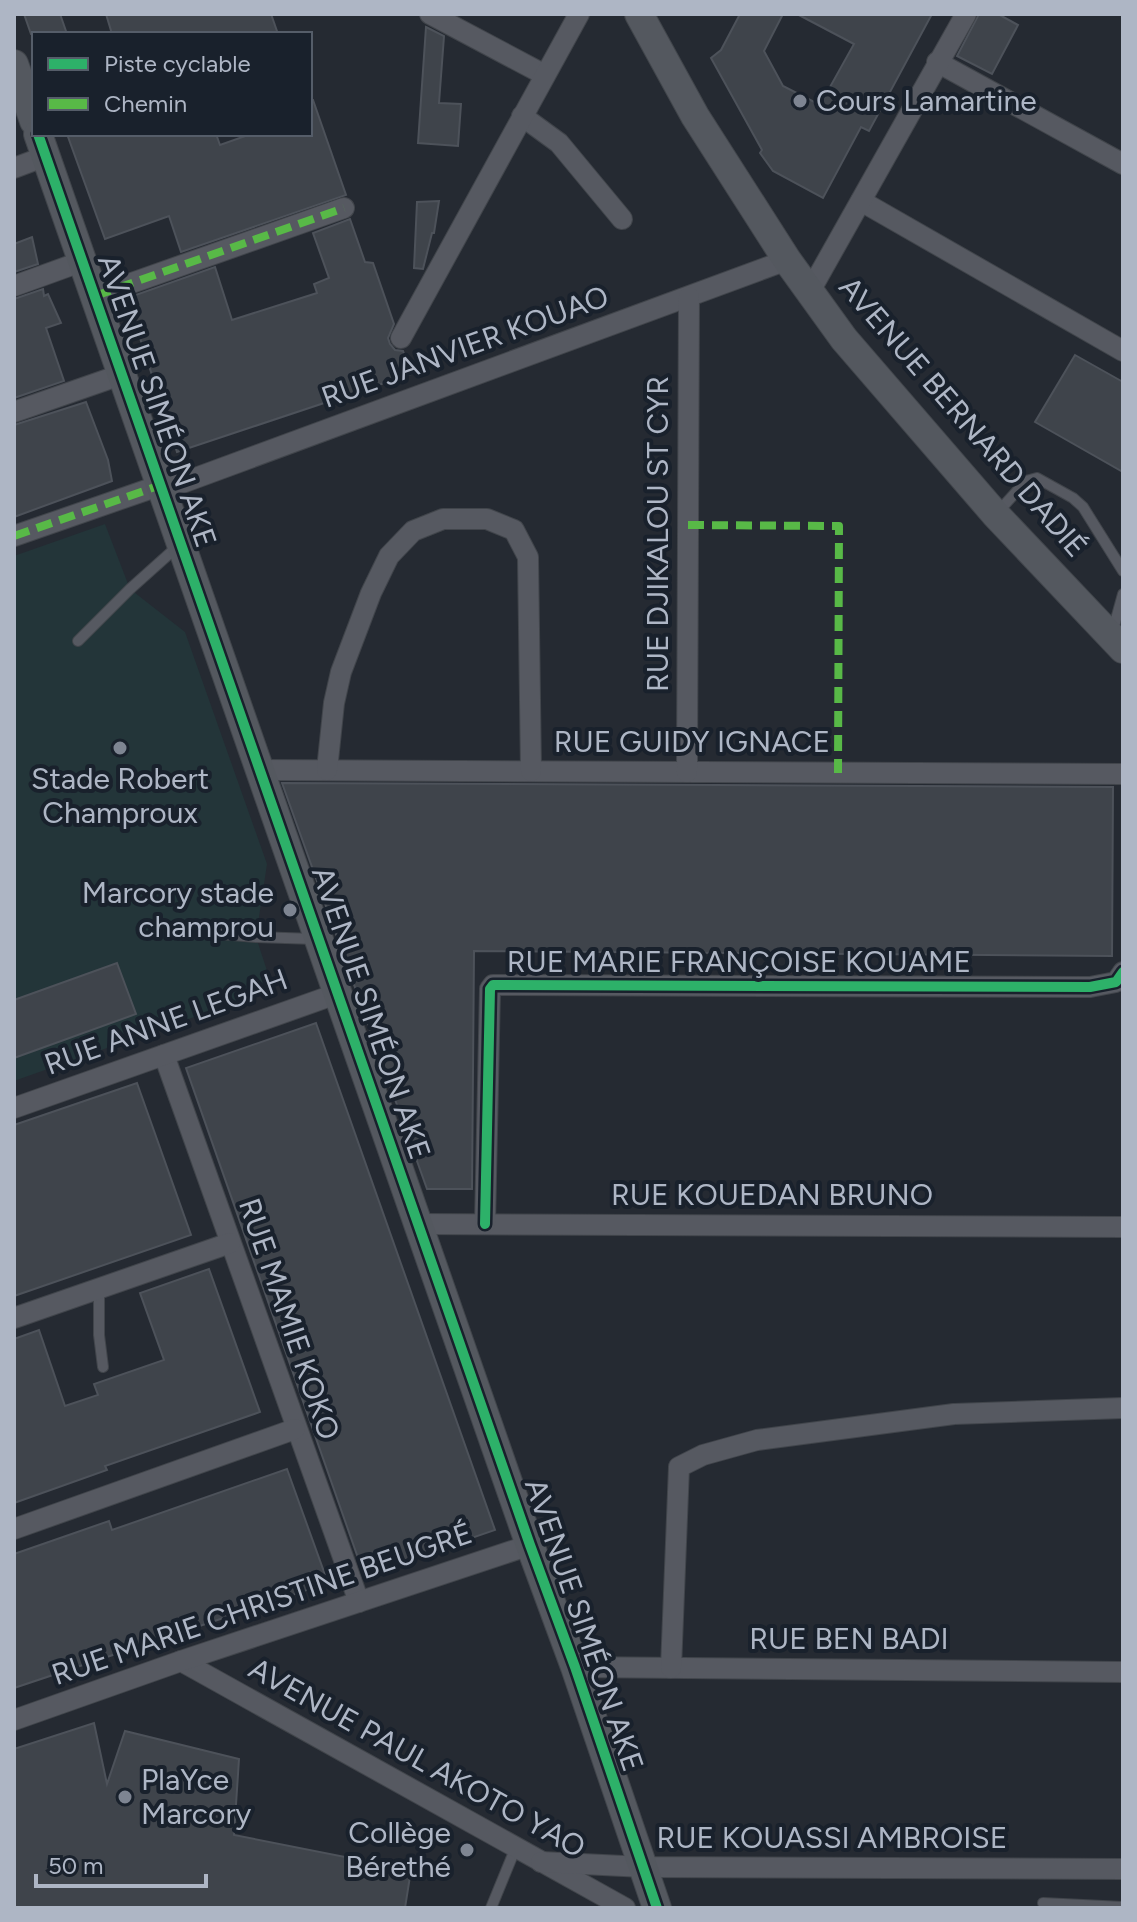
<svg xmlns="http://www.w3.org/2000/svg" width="1137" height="1922" font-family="Figtree,sans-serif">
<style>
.green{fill:#233539}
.building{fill:#3f444b;stroke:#4d525a;stroke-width:2}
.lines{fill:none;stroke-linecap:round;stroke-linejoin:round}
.lane-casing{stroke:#41454b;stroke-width:12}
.street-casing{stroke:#41454b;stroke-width:22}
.secondary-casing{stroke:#41454b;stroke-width:30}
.lane{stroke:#565961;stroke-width:10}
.street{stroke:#565961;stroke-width:20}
.secondary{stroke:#54585f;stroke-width:28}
.quiet{stroke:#58b947;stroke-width:8;stroke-dasharray:16 8;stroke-linecap:butt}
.cycleway-casing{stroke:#19212c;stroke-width:15}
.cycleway{stroke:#2db169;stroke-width:10}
.poi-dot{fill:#7e8592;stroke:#19212c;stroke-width:3}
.labels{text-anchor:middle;stroke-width:8;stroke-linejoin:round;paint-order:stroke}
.poi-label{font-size:30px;fill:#aeb6c5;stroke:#19212c;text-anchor:start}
.street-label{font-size:30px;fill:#aeb6c5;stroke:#19212c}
</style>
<rect width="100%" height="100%" fill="#252a32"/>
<polygon class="green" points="105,524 130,589 185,632 267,864 256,937 273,989 14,1081 14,556"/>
<g class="building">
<polygon points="24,14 60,14 67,34 31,34"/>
<polygon points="106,14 271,14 278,34 112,34"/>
<polygon points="740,14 783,14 764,51 783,86 820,105 854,44 797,14 932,14 869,131 861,127 823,198 773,171 760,153 762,150 711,58 721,50"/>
<polygon points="979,14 998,14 1018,25 992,74 957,56"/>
<polygon points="426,27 444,36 439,103 461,104 458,146 418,143"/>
<polygon points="310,100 313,100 346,195 181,252 169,216 105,239 67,134 216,134 220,145 251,134 310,134"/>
<polygon points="439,201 434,233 432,233 423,269 414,268 417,202"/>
<polygon points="350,219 365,262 373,263 394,324 388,338 390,344 395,350 403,351 411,374 177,452 127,298 215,267 232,320 317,293 314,284 329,278 313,233"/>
<polygon points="32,237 38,264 14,272 14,244"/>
<polygon points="43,289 44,296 48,294 61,323 46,328 64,381 14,398 14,299"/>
<polygon points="1075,355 1123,382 1123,472 1035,422"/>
<polygon points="86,402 108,460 112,481 14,517 14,425"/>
<polygon points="282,783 1113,787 1112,956 474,951 472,1189 427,1189"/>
<polygon points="117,963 136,1014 14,1058 14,1000"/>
<polygon points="316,1023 495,1530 364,1575 186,1068"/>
<polygon points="137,1083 191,1235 14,1296 14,1125"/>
<polygon points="209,1269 260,1412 105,1466 107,1470 14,1503 14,1339 39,1330 65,1406 98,1395 94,1384 164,1360 140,1293"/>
<polygon points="287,1469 328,1583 14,1688 14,1554 109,1521 112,1530"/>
<polygon points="94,1723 107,1784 125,1731 239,1759 234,1835 411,1870 405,1908 14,1908 14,1749"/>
</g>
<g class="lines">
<g class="lane-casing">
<g id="lane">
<polyline points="997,513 1026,481 1037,478 1073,498 1083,507 1123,571"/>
<polyline points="1113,630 1123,594"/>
<polyline points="78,641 130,589 178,546"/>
<polyline points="186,931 256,937 315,939"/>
<polyline points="99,1289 99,1335 103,1367"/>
<polyline points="1043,1903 1123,1907"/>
<polyline points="491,1908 516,1847"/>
</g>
</g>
<g class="street-casing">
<g id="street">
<polyline points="430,14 545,75"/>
<polyline points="937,62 1123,164"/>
<polyline points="522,116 559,143 622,219"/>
<polyline points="14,168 46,156"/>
<polyline points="861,201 1123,351"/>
<polyline points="14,286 83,261"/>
<polyline points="810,291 966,14"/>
<polyline points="95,296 344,208"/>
<polyline points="401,338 579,14"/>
<polyline points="14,412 123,374"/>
<polyline points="163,490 787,260"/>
<polyline points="14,536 161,485"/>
<polyline points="261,770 1123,774"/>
<polyline points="327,770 334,703 341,672 371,593 389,556 413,531 443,519 487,519 514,530 528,557 531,771"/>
<polyline points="687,772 689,297"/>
<polyline points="164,1055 359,1602"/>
<polyline points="14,1108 339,993"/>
<polyline points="420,1224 1123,1227"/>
<polyline points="485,1224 490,989 493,985 1090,987 1116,982 1123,972"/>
<polyline points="14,1318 230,1243"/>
<polyline points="14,1529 295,1429"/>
<polyline points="181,1661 625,1908"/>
<polyline points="575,1667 1123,1672"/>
<polyline points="671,1668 679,1467 703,1455 757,1440 954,1414 1123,1408"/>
<polyline points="14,1720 181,1661 530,1545"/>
<polyline points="541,1862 644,1867 1123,1869"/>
</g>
</g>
<g class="secondary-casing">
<g id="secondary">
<polyline points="639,14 695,116 787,260 844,339 996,515 1123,649"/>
<polyline points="14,64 34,121"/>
<polyline points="38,134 530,1545 575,1667 657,1908"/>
</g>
</g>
<use href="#lane" class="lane"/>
<use href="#street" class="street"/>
<use href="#secondary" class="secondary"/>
<g class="quiet">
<polyline points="95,296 344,208"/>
<polyline points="688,525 839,526 838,773"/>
<polyline points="14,536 161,485"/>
</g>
<g class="cycleway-casing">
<g id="cycleway">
<polyline points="38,134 530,1545 575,1667 657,1908"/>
<polyline points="485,1224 490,989 493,985 1090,987 1116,982 1123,972"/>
</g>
</g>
<use href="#cycleway" class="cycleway"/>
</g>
<g class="poi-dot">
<circle cx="800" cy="101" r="8"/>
<circle cx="120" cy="748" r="8"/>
<circle cx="290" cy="910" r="8"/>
<circle cx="125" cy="1797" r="8"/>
<circle cx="467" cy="1850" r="8"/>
</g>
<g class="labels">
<g class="poi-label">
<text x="816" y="111">Cours Lamartine</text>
<text x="120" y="789" text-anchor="middle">Stade Robert<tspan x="120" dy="34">Champroux</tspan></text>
<text x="274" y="903" text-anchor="end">Marcory stade<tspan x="274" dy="34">champrou</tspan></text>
<text x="141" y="1790">PlaYce<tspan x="141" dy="34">Marcory</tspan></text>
<text x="451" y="1843" text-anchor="end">Collège<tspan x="451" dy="34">Bérethé</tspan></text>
</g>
<g class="street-label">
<text transform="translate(465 347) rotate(-20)" y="10">RUE JANVIER KOUAO</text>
<text transform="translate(157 401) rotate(71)" y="10">AVENUE SIMÉON AKE</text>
<text transform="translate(963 417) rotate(49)" y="10">AVENUE BERNARD DADIÉ</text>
<text transform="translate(658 534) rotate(-90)" y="10">RUE DJIKALOU ST CYR</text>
<text x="692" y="752">RUE GUIDY IGNACE</text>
<text x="739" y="972">RUE MARIE FRANÇOISE KOUAME</text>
<text transform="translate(371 1013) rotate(71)" y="10">AVENUE SIMÉON AKE</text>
<text transform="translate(166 1022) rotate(-20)" y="10">RUE ANNE LEGAH</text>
<text x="772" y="1205">RUE KOUEDAN BRUNO</text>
<text transform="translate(289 1319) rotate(71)" y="10">RUE MAMIE KOKO</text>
<text transform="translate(262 1604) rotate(-19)" y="10">RUE MARIE CHRISTINE BEUGRÉ</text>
<text transform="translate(584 1625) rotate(71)" y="10">AVENUE SIMÉON AKE</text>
<text x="849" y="1649">RUE BEN BADI</text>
<text transform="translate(417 1758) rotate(29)" y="10">AVENUE PAUL AKOTO YAO</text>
<text x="832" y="1848">RUE KOUASSI AMBROISE</text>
</g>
</g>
<rect width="1137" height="1922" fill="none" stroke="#aeb6c5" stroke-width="32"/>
<rect x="32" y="32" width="280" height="104" fill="#19212c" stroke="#555d69" stroke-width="2"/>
<rect x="48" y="58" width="40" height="12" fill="#2db169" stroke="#555d69" stroke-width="2"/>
<text x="104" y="72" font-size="24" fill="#aeb6c5">Piste cyclable</text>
<rect x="48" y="98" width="40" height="12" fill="#58b947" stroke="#555d69" stroke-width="2"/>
<text x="104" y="112" font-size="24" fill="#aeb6c5">Chemin</text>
<path d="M36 1874v12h170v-12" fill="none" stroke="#aeb6c5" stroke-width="4"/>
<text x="48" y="1874" font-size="24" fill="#aeb6c5" stroke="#19212c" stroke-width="6" paint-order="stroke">50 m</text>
</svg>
